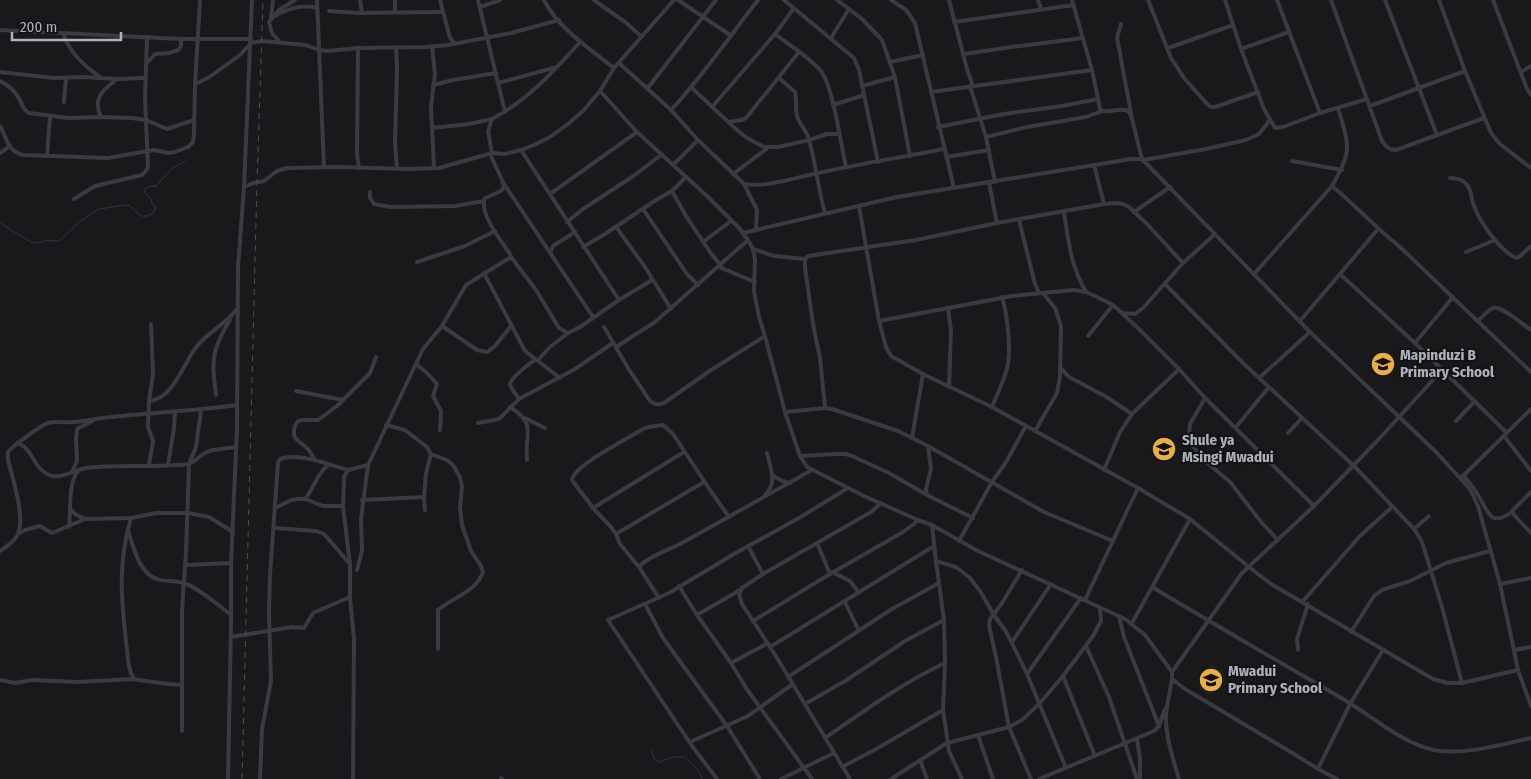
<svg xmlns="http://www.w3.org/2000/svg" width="1531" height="779" font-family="'Fira Sans Condensed',sans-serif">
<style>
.built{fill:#252528}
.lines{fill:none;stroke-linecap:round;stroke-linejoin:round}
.stream{stroke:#30383f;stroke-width:1}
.minor{stroke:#3a3b40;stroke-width:4}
.rail{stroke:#4d4f55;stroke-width:1;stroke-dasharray:6 5;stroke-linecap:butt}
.labels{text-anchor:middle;stroke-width:4.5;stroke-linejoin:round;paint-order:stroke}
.poi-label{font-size:15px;font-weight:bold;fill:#acb1ba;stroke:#141416;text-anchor:start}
</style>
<rect width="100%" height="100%" fill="#19191b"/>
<g class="built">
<polygon points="1381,354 1393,365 1385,374 1373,363"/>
<polygon points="1211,665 1223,671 1211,695 1199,689"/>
</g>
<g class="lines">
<g class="stream">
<path d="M0,222L5,226L31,242L40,243L48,240L55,241H59L79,222L99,209L125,205L130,206L141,216H148L153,213L156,207L152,204L151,199L144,191C147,186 150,186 156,186C167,175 169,167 185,162"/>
<polyline points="651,750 655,760 659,762 672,757 684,757 698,770 702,779"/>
</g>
<g class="minor">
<polyline points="317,0 324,167"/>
<polyline points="360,0 362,13"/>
<polyline points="440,0 450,38 455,44"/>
<polyline points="478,0 505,112"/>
<path d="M544,0C558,28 590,49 614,68"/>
<polyline points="594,0 625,22 641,36"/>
<polyline points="678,0 730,35"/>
<polyline points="784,0 854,58 859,70 878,162"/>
<polyline points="837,0 862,19 882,40 895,77 910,156"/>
<polyline points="891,0 906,10 915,23 954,188"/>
<polyline points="949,0 967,69 973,86"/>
<polyline points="1038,0 1041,9"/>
<path d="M1072,0L1092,70L1100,109L1102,111C1111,113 1119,107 1128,111L1131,115L1142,159"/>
<polyline points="1148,0 1171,58 1184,78 1207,104 1211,107 1215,107 1258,92"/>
<polyline points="1225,0 1241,49 1264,109 1275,128 1283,127 1320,113 1367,99"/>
<polyline points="1277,0 1320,113"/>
<polyline points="1331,0 1382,141 1386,146 1390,149 1396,150 1484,118"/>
<polyline points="1385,0 1437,135"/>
<polyline points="1439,0 1465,71 1491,133 1500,144 1531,168"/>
<polyline points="1493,0 1527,89 1531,95"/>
<polyline points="480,7 500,0"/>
<polyline points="329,11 358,13 443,12"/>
<polyline points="395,12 395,0"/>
<path d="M275,16C289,8 302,4 317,8"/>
<polyline points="271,18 273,0"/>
<polyline points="954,22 1074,5"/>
<polyline points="1121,24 1117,38 1131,113"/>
<polyline points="0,30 181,39 251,39"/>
<path d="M63,33C69,52 84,66 100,77"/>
<path d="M775,34C789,45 808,56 820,70C833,84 841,146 846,167"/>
<polyline points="831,38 849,9"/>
<polyline points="280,42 272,33 269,22 279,10 295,0"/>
<polyline points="396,47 397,69 395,142 397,169"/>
<polyline points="432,47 435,74 431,106 434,168"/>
<polyline points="358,48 357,154 359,168"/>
<polyline points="1168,48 1233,25"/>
<polyline points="1241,49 1289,32"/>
<polyline points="964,54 1012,47 1083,38"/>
<polyline points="890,62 923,55"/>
<polyline points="147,63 155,54 169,53 178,50 181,46 181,39"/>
<path d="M619,63L671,110L698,140L744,184C766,188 801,176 823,172C863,163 904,157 944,149"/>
<polyline points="0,72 54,78 84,77 117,79 145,78"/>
<polyline points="1521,72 1531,66"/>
<path d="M779,78L795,92C797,100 795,108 797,116C799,124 807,130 809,140C816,164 818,189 825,213"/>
<path d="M0,81C9,85 15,91 20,100C23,106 23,110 29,113L68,118L101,117L132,118L146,120L167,129L194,120"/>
<polyline points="498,83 557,67"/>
<polyline points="195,84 208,78 240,55 251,43 262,41 306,45 319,50 328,51 358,48 427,47 448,45 511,33 559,20"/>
<polyline points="433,85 453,80 496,73"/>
<polyline points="862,86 895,77"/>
<polyline points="970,86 986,137 995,182"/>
<polyline points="692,88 738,131 747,138 764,147 778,147 809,140 827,134 839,134"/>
<polyline points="647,89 716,0"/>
<path d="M600,91L637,132L708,197L739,228L748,240L753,249L755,259L754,291L759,317L765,336L785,412L800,456L807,467L864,496L918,520L932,525L978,551L1125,619L1145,635L1172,672C1173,683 1167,701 1166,714C1165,735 1173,759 1179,779"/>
<polyline points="931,92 1092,70"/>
<polyline points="64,102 66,78"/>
<polyline points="833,105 864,95"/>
<polyline points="1370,106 1465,71"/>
<polyline points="712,107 775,34 794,8"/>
<path d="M671,110C703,76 729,37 758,0"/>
<path d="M101,117C92,98 103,90 117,79"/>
<polyline points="729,122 742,120 746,118 799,52"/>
<path d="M0,126C7,138 8,153 24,155L108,158L154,150L168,153L175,152L188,147L193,142L194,134L195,84L200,0"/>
<polyline points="938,127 1004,114 1062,106 1098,99"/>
<polyline points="432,128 469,124 492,119"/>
<polyline points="986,137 1027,127 1086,117 1102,111"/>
<polyline points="521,150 619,300"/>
<polyline points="0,153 10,146"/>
<path d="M492,153L488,131L492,119C528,100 554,71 580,42"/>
<polyline points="47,156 50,116"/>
<polyline points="946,157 989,150"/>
<polyline points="1143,160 1206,149 1246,140 1259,134 1270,120"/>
<polyline points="1292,161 1342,170"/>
<polyline points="673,165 698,140"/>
<polyline points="1094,165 1104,204"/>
<polyline points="733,174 769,147"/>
<path d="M1450,178C1457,179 1463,179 1467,185C1472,191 1471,197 1473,203C1478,220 1500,251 1516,258L1519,257L1531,246"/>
<polyline points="989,183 997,223"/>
<polyline points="504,184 593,317"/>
<polyline points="744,184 757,210 756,229"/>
<path d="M1332,186C1356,206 1376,228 1400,247L1531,372"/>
<polyline points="244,187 253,183 264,181 277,171 287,168 340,167 407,169 439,168 492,153 505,154 521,150 534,145 550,137 568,124 583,111 600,91 614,68 674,0"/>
<polyline points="672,191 686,216 710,252 721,266"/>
<polyline points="370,192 370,198 374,204 390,207 455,206 484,201"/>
<polyline points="550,194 637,132"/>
<polyline points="74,199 95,186 142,175 148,168 145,99 147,37"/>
<polyline points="859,206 879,321 886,347 891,356 923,374 992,407 1138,488 1190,519 1249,567 1271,584 1433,679 1447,683 1462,683 1518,670"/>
<polyline points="643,209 687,274 698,285"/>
<path d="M1064,212C1069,243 1070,264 1086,292"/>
<polyline points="1134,212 1170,187"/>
<polyline points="1019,220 1035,284 1039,293"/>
<polyline points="567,222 583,209 632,177 661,155"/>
<polyline points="616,227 645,267 671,309"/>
<polyline points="743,233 897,197 1131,159 1142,159 1310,332 1436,452 1470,489 1478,506 1500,584 1518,670 1531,706"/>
<polyline points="703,242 731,221"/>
<polyline points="583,247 605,234 656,200 672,191 686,177"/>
<polyline points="753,249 774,256 805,259"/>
<polyline points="1466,252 1495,240"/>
<polyline points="550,253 553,246 575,232"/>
<polyline points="511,257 536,290 559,328 568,333"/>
<polyline points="417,262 465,246 495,231"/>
<polyline points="719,267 755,282"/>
<polyline points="484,273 525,351 560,378"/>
<path d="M1254,274L1332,186C1353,150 1349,146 1338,108"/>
<polyline points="1340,274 1415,343 1507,433"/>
<polyline points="1165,284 1243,363 1353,465 1415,530 1422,542 1442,607 1462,683"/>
<polyline points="948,308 951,331 949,387"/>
<polyline points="1122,313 1135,314 1143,308 1183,263 1215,234"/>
<polyline points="879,321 1012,296 1074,290 1086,292 1097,297 1113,305 1140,330 1179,369 1205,398 1314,506"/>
<polyline points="1300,321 1378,229"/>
<path d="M1478,321C1482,317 1488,310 1493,308C1503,306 1523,325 1531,330"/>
<polyline points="442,326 477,350 487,352 495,346 511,326"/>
<path d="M604,327L628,368L650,401C655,405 658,405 664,403L708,372L765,336"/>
<polyline points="1088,336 1113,305"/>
<polyline points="1415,343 1453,297"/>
<polyline points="616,347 655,322 748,240"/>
<polyline points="538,360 550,347 568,333 580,327 619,300 652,280"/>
<polyline points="416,364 426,372 437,384 433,396 441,411 440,430"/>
<polyline points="1060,367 1069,377 1105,396 1132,414"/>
<polyline points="1259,378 1310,332"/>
<polyline points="296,391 343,400"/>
<path d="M216,395C214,378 211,362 217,346C220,337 225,328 230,320"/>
<polyline points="1205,398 1190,424 1189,435 1191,444 1205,461 1230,482 1262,523 1278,540"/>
<path d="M519,399C517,395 511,389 510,385C510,378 530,363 536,359"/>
<path d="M149,401C173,400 184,362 197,346C208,332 226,324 237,309"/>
<path d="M510,407C538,425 524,433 527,460"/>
<path d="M992,407C997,394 1006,378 1008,363C1011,347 1007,313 1002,297"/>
<polyline points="825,408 820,358 813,324 805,268 805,260 808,256 916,240 997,223 1104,204 1117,203 1123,204 1129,207 1147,224 1183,263"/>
<polyline points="785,412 825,408 832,409 898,431 928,446 1044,512 1113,541"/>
<polyline points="525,418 545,428"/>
<polyline points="1456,421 1475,401"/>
<polyline points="478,423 499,419 519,399 575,369 613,343"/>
<polyline points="386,425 405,430 427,447 431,454 426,473 424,497 425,510"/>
<polyline points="1236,427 1269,387"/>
<polyline points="1035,431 1057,393 1060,377 1061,326 1055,308 1043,293"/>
<polyline points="1288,433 1302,418"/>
<polyline points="1504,436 1531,471"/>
<polyline points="912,438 923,374"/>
<path d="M18,443C35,451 31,466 49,475C60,480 74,470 86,468C120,464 155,468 189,464C196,461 200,455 207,452C215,448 227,449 236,447"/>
<path d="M431,454L447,460L453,465L460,477L462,487L460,508L462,525L471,551L481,566L483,572C477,591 452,598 438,610V649"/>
<polyline points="800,456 836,454 846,454 852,456 889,473 927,495 973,518"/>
<polyline points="315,460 308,449 296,439 294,435 294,429 296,424 298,421 303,420 318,420 337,406 370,373 376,357"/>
<polyline points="149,465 153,441 148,427 149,401 153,375 151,324"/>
<polyline points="168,465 174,428 175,412"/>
<polyline points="1104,470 1120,432 1132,414 1179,369"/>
<polyline points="72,472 77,461 76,439 77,429 92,421"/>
<polyline points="772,475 782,481 790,483"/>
<path d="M1463,475C1469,482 1474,488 1478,495C1488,511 1490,528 1512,512"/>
<polyline points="1461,478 1531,409"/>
<polyline points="1531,492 1512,511 1514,515 1531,533"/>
<path d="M765,495C778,483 770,467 767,453"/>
<polyline points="927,495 926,489 931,469 928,446"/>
<path d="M305,499C314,488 316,475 328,465"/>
<polyline points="362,500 424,497"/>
<polyline points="275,508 291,500 299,499 305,499 323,506 343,506"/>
<polyline points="593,508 684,452"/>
<polyline points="71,510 75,514 85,519"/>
<path d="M131,518C118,561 121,597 126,641C128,654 127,668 134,679"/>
<polyline points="932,525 936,561 944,620 945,663 943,710 949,751 962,779"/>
<path d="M69,527C71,511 68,483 78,471"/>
<polyline points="274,528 316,531 324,534 350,564"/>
<polyline points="1414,529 1429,516"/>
<path d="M128,531C133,546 140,575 157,579C165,582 175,580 183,583C198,587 219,606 231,615"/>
<polyline points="18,534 25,530 40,526 52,533 85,519 131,518 156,513 188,513 209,517 233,532"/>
<polyline points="616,534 704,482"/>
<polyline points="959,541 992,482 1006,462 1026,426"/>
<polyline points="817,543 830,574"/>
<polyline points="748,546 763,574"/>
<path d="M0,551C6,547 14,542 17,536C25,521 16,490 12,475C10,467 7,460 8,452C10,448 43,424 48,423C56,421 65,423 74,422C87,421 99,418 112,417C154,412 195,411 237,405"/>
<polyline points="936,561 956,567 969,577 980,591 994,615 1007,633 1027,674 1066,768"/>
<polyline points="186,565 231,563"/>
<path d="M639,567C647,557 669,550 682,543C725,519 769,494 812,470"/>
<polyline points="357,570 362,551 361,519 368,465"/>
<polyline points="1022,570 1002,603 990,619 989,625 996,657 1009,727 1031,779"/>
<polyline points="832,572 850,581 859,593"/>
<polyline points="1500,584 1531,578"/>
<polyline points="679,586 697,615 731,663 746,688 812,779"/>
<path d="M1152,587C1217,626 1283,664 1348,702C1374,718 1404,744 1434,750C1462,756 1503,744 1531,738"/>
<path d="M659,598L639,567L620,544L616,534L611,527L593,508L572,480C573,466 629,438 643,429L649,427L663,425L673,434L710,490L729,517"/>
<polyline points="1085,600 1138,488"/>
<polyline points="1303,601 1360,536 1392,507"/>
<polyline points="845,602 859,631"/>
<polyline points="645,604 663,638 727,726 760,779"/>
<polyline points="697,615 740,590"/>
<polyline points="1119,616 1124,637 1159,726"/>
<polyline points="753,621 830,574 903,532 914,524 918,520"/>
<polyline points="1132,623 1190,519"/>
<polyline points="1351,632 1374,596 1382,590 1410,581 1446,563 1490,551"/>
<polyline points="231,637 292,627 304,628 313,613 350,597"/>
<polyline points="1012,642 1051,584"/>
<polyline points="1086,646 1109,697 1137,779"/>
<polyline points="770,647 934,546"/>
<polyline points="1298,650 1297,639 1308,604"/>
<polyline points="1514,650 1531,647"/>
<polyline points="731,663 768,643"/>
<polyline points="1172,672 1242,573 1314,506 1378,440 1442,370"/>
<polyline points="1027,674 1081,598"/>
<polyline points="1063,676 1095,756"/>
<polyline points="788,677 892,609 939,583"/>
<polyline points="1172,679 1185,689 1299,757 1318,769 1337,779"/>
<polyline points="0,680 15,683 32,680 79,682 131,679 168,684 182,685"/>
<polyline points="805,704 845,681 905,641 944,620"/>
<polyline points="182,731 182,610 186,553 189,464 196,447 201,410"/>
<polyline points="978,735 993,779"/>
<path d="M825,738C864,711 902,683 945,663"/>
<polyline points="1137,739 1140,759 1140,779"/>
<polyline points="690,742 748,716 793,684"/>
<polyline points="920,760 927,779"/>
<polyline points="842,767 878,748 943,710"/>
<polyline points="1318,769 1350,704 1383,650"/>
<polyline points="501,778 502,779"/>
<polyline points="228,779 231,625 231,563 237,429 238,267 244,187 252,0"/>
<path d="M260,779L262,729L271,681L269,612L270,574L278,463L280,459C299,452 329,465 348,470"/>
<path d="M353,779L354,639L350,597V564L343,506L344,482V477L348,470L368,465L423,349L442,326L466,285L511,257L510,254C502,242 478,212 485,198L501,191L504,187L503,182L490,154"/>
<polyline points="717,779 692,746 608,620 669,593 734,554 799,518 848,488"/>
<polyline points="781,779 834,753"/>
<polyline points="850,779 774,653 742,604 739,594 742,588 763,574 871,512 881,503"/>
<polyline points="891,779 947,743 1009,727 1022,720 1039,704 1063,676 1093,636 1101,621 1100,608"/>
<polyline points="1039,779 1154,731 1159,726 1165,709"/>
</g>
<polyline class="rail" points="242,779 257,182 263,0"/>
</g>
<defs>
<g id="school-disc" transform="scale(1.25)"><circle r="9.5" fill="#e9ae44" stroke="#141416"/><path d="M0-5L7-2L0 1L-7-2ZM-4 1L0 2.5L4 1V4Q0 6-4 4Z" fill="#111"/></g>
</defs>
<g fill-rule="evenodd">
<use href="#school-disc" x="1383" y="364"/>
<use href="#school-disc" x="1164" y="449"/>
<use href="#school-disc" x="1211" y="680"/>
</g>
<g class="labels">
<g class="poi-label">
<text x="1400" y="360">Mapinduzi B<tspan x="1400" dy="17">Primary School</tspan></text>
<text x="1182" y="445">Shule ya<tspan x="1182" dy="17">Msingi Mwadui</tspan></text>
<text x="1228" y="676">Mwadui<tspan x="1228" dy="17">Primary School</tspan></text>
</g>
</g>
<path d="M12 32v8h109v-8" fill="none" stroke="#acb1ba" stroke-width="2.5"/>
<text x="20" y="32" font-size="15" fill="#acb1ba" stroke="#141416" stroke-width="4" paint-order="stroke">200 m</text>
</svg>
